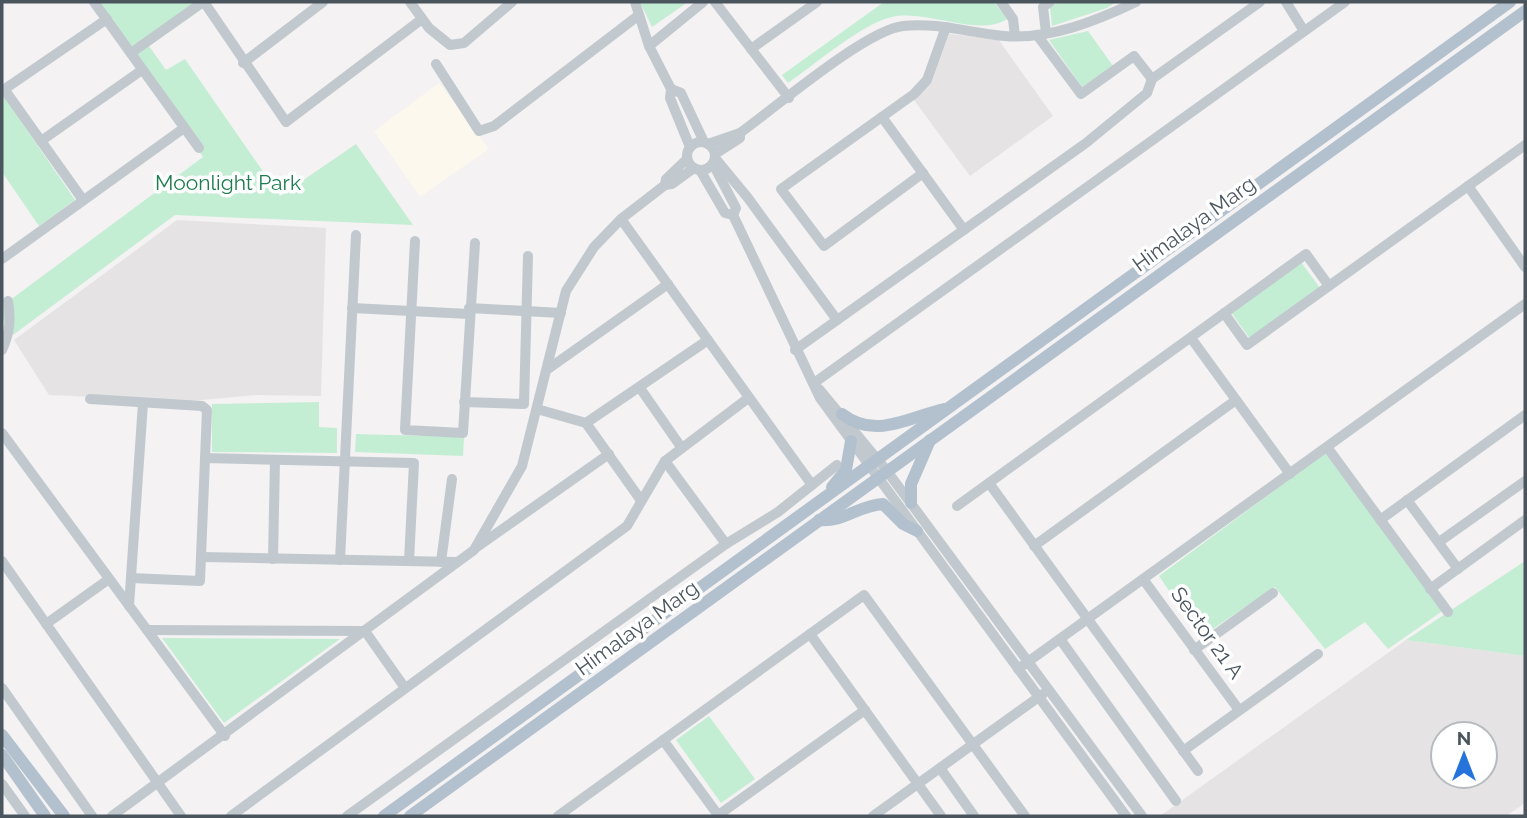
<svg xmlns="http://www.w3.org/2000/svg" width="1527" height="818" font-family="Raleway,sans-serif">
<style>
.commercial{fill:#fcf8ee}
.education{fill:#e5e3e3;fill-rule:evenodd}
.green{fill:#c4eed4}
.lines{fill:none;stroke-linecap:round;stroke-linejoin:round}
.minor{stroke:#c1c9cf;stroke-width:10}
.major{stroke:#b3c1ce;stroke-width:12}
.labels{text-anchor:middle;stroke-width:7;stroke-linejoin:round;paint-order:stroke}
.park-label{font-size:21px;fill:#1e7d4e;stroke:#fff}
.street-label{font-size:21px;fill:#4a555e;stroke:#fff}
</style>
<rect width="100%" height="100%" fill="#f4f2f2"/>
<polygon class="commercial" points="439,83 489,149 420,197 374,131"/>
<g class="education">
<polygon points="949,34 998,39 1053,116 970,176 914,100 932,82"/>
<polygon points="177,220 326,228 321,396 257,395 191,401 49,395 14,340"/>
<path d="M1406,640L1525,656V803L1506,816H1160ZM1443,734H1485V776H1443Z"/>
</g>
<g class="green">
<polygon points="96,2 212,2 149,46 166,70 185,59 280,196 356,144 413,225 175,215 13,335 2,318 2,306 203,157"/>
<polygon points="640,2 688,2 652,27"/>
<path d="M884,2H994L1007,19C978,38 927,9 892,17C863,23 814,65 788,83L782,75Z"/>
<polygon points="1058,2 1116,2 1107,8 1052,26 1050,7"/>
<polygon points="1088,31 1113,66 1082,87 1049,40"/>
<polygon points="2,94 75,200 39,226 2,172"/>
<polygon points="1301,262 1320,288 1250,339 1231,312"/>
<polygon points="319,402 319,427 337,428 337,453 212,452 212,404"/>
<polygon points="356,434 464,437 463,456 355,452"/>
<polygon points="1325,453 1444,610 1388,649 1365,622 1325,649 1275,587 1201,637 1159,576"/>
<polygon points="1525,561 1525,656 1406,640"/>
<polygon points="162,638 340,639 224,723"/>
<polygon points="709,716 755,779 721,803 676,740"/>
</g>
<g class="lines">
<g class="minor">
<polyline points="94,2 199,148"/>
<polyline points="204,2 286,122 422,19"/>
<polyline points="410,2 429,28 450,45 464,43 512,2"/>
<polyline points="635,2 649,46 671,89"/>
<polyline points="715,2 789,98"/>
<polyline points="1001,2 1013,19 1015,36"/>
<polyline points="1286,2 1304,31"/>
<polyline points="1046,33 1043,7 1050,2"/>
<polyline points="1037,35 1081,94 1134,56 1152,79 1260,2"/>
<polyline points="649,46 703,2"/>
<polyline points="751,49 817,2"/>
<polyline points="131,53 203,2"/>
<polyline points="243,63 323,2"/>
<polyline points="436,64 479,131 494,126 639,15"/>
<polyline points="4,89 83,200"/>
<polyline points="2,91 107,19"/>
<polyline points="882,117 964,230"/>
<path d="M740,133C776,107 866,30 903,26C937,22 970,33 1004,36C1049,40 1096,21 1136,2"/>
<polyline points="41,141 142,70"/>
<circle cx="701" cy="156" r="14"/>
<polyline points="708,144 740,133 740,138 715,154"/>
<polyline points="690,147 670,98 671,89 681,93 704,142"/>
<polyline points="715,158 748,198 837,320"/>
<polyline points="687,159 666,179 665,185 672,184 694,168"/>
<polyline points="700,170 725,213 733,215 736,208 713,164"/>
<polyline points="923,173 824,246 781,189 914,94 927,80 946,27"/>
<polyline points="1468,186 1525,267"/>
<polyline points="733,215 820,398 1126,816"/>
<polyline points="621,219 812,485"/>
<polyline points="415,241 405,430 463,433 475,243"/>
<polyline points="2,259 184,128"/>
<polyline points="352,308 469,314"/>
<polyline points="469,308 561,313"/>
<polyline points="1224,313 1247,345 1525,145"/>
<polyline points="1191,338 1290,474"/>
<path d="M2,350C10,333 11,320 8,301"/>
<polyline points="795,350 1086,143 1147,93 1152,79"/>
<polyline points="548,369 668,284"/>
<polyline points="814,383 1345,2"/>
<polyline points="640,388 681,447"/>
<polyline points="819,389 887,471 1142,816"/>
<polyline points="90,399 202,406 207,410 200,581 131,578"/>
<polyline points="464,402 524,404 528,256"/>
<polyline points="537,409 586,423 640,499"/>
<polyline points="586,423 708,340"/>
<polyline points="2,433 225,736"/>
<polyline points="1327,447 1448,612"/>
<polyline points="205,458 414,463 409,561"/>
<polyline points="665,461 726,544"/>
<polyline points="989,483 1198,771"/>
<polyline points="1407,500 1458,569"/>
<polyline points="957,506 1306,254 1329,286"/>
<polyline points="1380,520 1525,415"/>
<polyline points="1439,542 1525,481"/>
<polyline points="1034,546 1236,400"/>
<polyline points="477,547 609,454"/>
<polyline points="201,557 456,562"/>
<polyline points="273,559 275,460"/>
<polyline points="340,560 356,235"/>
<polyline points="2,561 181,816"/>
<polyline points="441,562 452,479"/>
<polyline points="1143,579 1239,710"/>
<polyline points="1430,589 1525,520"/>
<polyline points="129,606 143,403"/>
<polyline points="46,624 109,579"/>
<polyline points="147,630 365,631 405,688"/>
<polyline points="810,634 941,816"/>
<polyline points="1060,639 1176,801"/>
<polyline points="1194,650 1273,593"/>
<polyline points="1018,669 1525,304"/>
<polyline points="2,688 92,816"/>
<polyline points="663,740 718,815"/>
<polyline points="1183,751 1318,654"/>
<polyline points="940,768 974,816"/>
<polyline points="2,784 25,816"/>
<polyline points="112,816 474,550 522,466 566,291 594,247 621,219 665,185"/>
<polyline points="231,816 627,526 665,461 747,399"/>
<polyline points="347,816 726,544 778,512 837,465"/>
<polyline points="558,816 864,595 1025,816"/>
<polyline points="717,816 865,710"/>
<polyline points="873,816 1043,694"/>
</g>
<g class="major">
<path d="M842,414C875,440 909,417 944,409"/>
<polyline points="832,487 846,470 851,441"/>
<polyline points="911,503 911,484 930,440"/>
<path d="M819,520C843,523 859,505 883,504L903,524L917,531"/>
<polyline points="2,735 64,816"/>
<polyline points="2,755 45,816"/>
<polyline points="384,816 1510,2"/>
<polyline points="410,816 1525,11"/>
</g>
</g>
<g class="labels">
<g class="park-label">
<text x="228" y="190">Moonlight Park</text>
</g>
<g class="street-label">
<text transform="translate(1194 224) rotate(-36)" y="7">Himalaya Marg</text>
<text transform="translate(637 628) rotate(-36)" y="7">Himalaya Marg</text>
<text transform="translate(1207 633) rotate(54)" y="7">Sector 21 A</text>
</g>
</g>
<rect width="1527" height="818" fill="none" stroke="#4a555e" stroke-width="7"/>
<g transform="translate(1464 755)"><circle r="33" fill="#ffffff" stroke="#b7bbbf" stroke-width="2"/>
<path d="M0-5L12 26L0 18L-12 26Z" fill="#2574db"/>
<text y="-10" font-size="19" font-weight="bold" text-anchor="middle" fill="#4a555e">N</text>
</g>
</svg>
